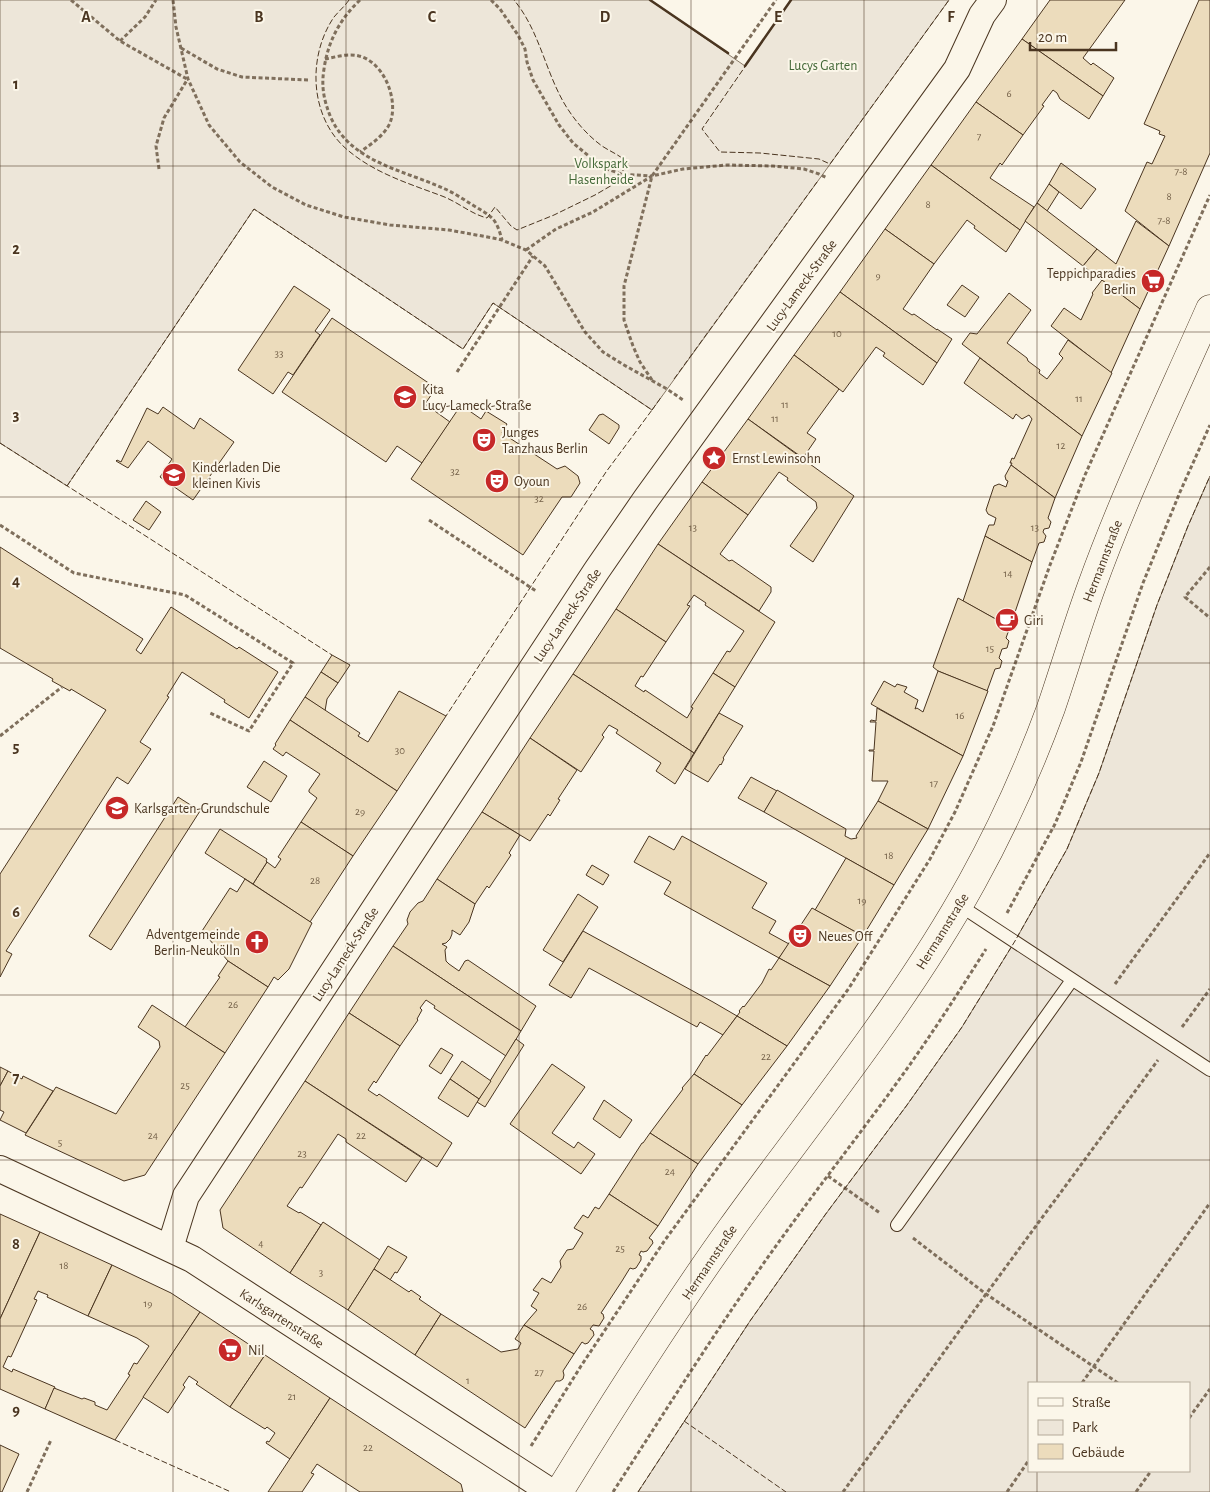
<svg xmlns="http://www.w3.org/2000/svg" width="1210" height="1492" font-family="'Alegreya Sans',sans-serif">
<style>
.green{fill:#ede6d9;stroke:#887966;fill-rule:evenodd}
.building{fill:#ecdcbc;stroke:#4a3520}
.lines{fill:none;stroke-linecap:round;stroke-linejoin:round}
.lane-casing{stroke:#4a3520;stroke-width:14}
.street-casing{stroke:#4a3520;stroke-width:28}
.secondary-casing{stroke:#4a3520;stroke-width:29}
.path{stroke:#7f6f5c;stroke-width:3;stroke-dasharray:4 2.5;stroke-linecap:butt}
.lane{stroke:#fbf6e9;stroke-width:12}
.street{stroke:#fbf6e9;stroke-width:26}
.secondary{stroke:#fbf6e9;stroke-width:28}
.fence{stroke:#4a3520;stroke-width:1;stroke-dasharray:6 2.5;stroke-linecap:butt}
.wall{stroke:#4a3520;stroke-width:2.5}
.grid{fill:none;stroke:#4a3520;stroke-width:1;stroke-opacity:0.55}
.labels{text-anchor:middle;stroke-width:4;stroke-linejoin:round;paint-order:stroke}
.number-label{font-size:11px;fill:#725f47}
.park-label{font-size:14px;fill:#436837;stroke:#fbf6e9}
.poi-label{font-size:14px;fill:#4a3520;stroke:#fbf6e9;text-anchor:start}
.street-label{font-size:14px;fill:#4a3520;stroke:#fbf6e9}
.grid-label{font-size:16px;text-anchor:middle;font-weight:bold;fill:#4a3520;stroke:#fbf6e9;stroke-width:4;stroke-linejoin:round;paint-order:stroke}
</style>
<rect width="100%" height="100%" fill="#fbf6e9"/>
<g class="green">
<polygon points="0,0 650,0 745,66 791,0 949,0 652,410 493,303 463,349 254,209 67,486 0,443"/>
<path d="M1210,476V1492H638L750,1321L825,1215L907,1105L962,1027L1015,941L1067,849L1099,773L1157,605L1188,526ZM1029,1383H1189V1471H1029Z"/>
</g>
<g class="building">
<polygon points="1050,0 1125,0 1083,58 1091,65 1093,63 1114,78 1103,96 1022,39"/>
<polygon points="1199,0 1210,0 1210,153 1169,246 1125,211 1147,162 1152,164 1165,136 1159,134 1160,131 1144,124"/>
<polygon points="1022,39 1103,96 1089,119 1060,99 1057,93 1053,90 1042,105 1044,106 1023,135 976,102"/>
<polygon points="976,102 1023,135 1002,165 1000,163 990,178 1034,207 1020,230 931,165"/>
<polygon points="1061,163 1096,189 1081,209 1049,184"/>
<polygon points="931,165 1020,230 1006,252 974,228 975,226 967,220 934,264 885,229"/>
<polygon points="1049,184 1059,192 1047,211 1037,203"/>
<polygon points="1037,203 1097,249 1083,266 1025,221"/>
<polygon points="1136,221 1169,246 1140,309 1083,266 1097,249 1116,264"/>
<polygon points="885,229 934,264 903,309 912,315 914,314 937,330 937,329 952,339 937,363 840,292"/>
<polygon points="1102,280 1140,309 1111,373 1051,326 1064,308 1081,320 1093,294 1092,293"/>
<polygon points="962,285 979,297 965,317 947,305"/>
<polygon points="294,286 330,310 315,331 320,335 293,375 288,372 273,394 238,370"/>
<polygon points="840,292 937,363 923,385 883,356 885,353 876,347 843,392 794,355"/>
<polygon points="1009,293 1031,310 1007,343 1027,358 1028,361 1040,370 1039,373 1047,379 1063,358 1059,354 1068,340 1112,373 1082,436 962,344 970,333 977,334"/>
<polygon points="332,318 436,388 425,404 450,422 422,463 397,446 386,462 282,392"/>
<polygon points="794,355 839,389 807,433 816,439 803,458 748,419"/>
<polygon points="980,358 1082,436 1055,498 1011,465 1012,463 1010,463 1012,458 1014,459 1032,419 1029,415 1022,419 1016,414 1013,419 964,383"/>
<polygon points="461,405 481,419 486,411 507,424 502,433 557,469 565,466 578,476 580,483 571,497 562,497 523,555 411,479"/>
<polygon points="163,407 194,429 200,418 234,442 193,500 160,477 172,459 148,441 128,468 116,461 117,460 121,462 147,408 158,414"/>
<polygon points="603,414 619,425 619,428 609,444 589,430 599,415"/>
<polygon points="748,419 854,496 813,562 790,546 817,508 816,502 787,480 788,478 779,472 748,515 702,482"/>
<polygon points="1011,465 1055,498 1048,518 1051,522 1049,528 1044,529 1043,532 1046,536 1044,542 1039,543 1032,562 985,536 989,525 994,525 996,518 988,514 986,510 994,486 999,484 1006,487 1008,481 1006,480 1005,476"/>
<polygon points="702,482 748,515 720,554 729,561 732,560 771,587 771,592 759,611 658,544"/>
<polygon points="146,501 161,512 149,530 133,520"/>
<polygon points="985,536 1032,562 1010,627 963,601"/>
<polygon points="658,544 775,622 735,687 713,673 727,651 730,652 744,631 705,605 706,603 694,595 687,605 690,606 666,642 616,609"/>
<polygon points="0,547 143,639 136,650 141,654 171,607 237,649 239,647 278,672 249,718 224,702 225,700 182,672 167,696 169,697 140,742 151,749 128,784 117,777 6,951 12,954 0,977 0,874 106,710 71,689 70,691 52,681 53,679 0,648"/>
<polygon points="958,598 1010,627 1006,638 1009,641 1007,648 1002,649 999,658 1002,661 1000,668 995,669 987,691 938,671 933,667"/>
<polygon points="616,609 666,642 643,677 641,676 635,686 644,692 645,690 687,718 693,708 691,707 713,673 735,687 694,753 573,674"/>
<polygon points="332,655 350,665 338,683 321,672"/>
<polygon points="938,671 988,691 963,756 871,704 884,681 895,687 897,684 907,687 904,692 918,700 915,709 917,708 923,712"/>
<polygon points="321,672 338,683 327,699 325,711 305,697"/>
<polygon points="573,674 694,753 675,784 656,771 661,763 616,733 618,730 609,725 602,735 604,737 581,772 530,738"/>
<polygon points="399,691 446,716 397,791 290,720 305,697 360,733 358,736 368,742"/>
<polygon points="877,708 963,756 928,829 878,801 888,781 872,781 874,751 869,751 869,750 874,750 876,722 870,722 871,720 876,721"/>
<polygon points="719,713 743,726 723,758 724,759 721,765 720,764 708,782 685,769"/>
<polygon points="290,720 397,791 353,856 301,822 317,798 309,792 309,790 320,774 286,752 283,756 273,749 276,745 275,744"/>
<polygon points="530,738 577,770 558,799 560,800 550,816 548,814 530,841 482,812"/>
<polygon points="264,761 287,776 271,802 247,787"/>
<polygon points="751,777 777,791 764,812 738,798"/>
<polygon points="777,790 846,829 845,836 851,839 857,838 856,836 878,801 928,829 894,885 764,812"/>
<polygon points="178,797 200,811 111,950 89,936"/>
<polygon points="482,812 520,835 509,853 511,855 489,888 487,886 475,904 437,879"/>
<polygon points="301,822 353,856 310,922 253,884 267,862 275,868 281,859 278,857"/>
<polygon points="220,829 267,859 266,861 267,862 253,884 205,853"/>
<polygon points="649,836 674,850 682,836 767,883 752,908 776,921 769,933 789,944 779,958 664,894 671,882 634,862"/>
<polygon points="846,858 894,885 863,936 815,910"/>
<polygon points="592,865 609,875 603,885 586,875"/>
<polygon points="245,879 312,923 289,969 278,980 274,977 268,987 228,961 202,931 230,888 237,892"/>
<polygon points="437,879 475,904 469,922 460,935 452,930 452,934 450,939 446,943 442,944 447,947 445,950 446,961 449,964 459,971 465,961 468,960 536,1006 521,1031 393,946 408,924 407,920 410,912 418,903 423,901"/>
<polygon points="578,894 598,907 563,962 543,950"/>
<polygon points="812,908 863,936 830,986 779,958"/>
<polygon points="583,931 713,1002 737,1016 723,1035 700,1022 697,1027 589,968 571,998 549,985"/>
<polygon points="393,946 521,1031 506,1056 434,1008 435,1006 426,1000 420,1008 422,1010 417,1019 418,1020 400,1046 349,1013"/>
<polygon points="779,958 830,986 787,1046 737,1016 740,1012 739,1011 743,1006 744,1007 762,983 769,969 771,970"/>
<polygon points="228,961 268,987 225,1053 185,1027 220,977 218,976"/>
<polygon points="152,1005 225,1053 145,1175 124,1181 25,1135 56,1087 116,1114 160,1047 159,1041 138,1027"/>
<polygon points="349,1013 400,1046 376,1083 374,1081 368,1090 377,1096 379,1094 452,1143 437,1167 305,1081"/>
<polygon points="737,1016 787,1046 742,1105 694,1074 706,1055 707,1056"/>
<polygon points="516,1039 524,1045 485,1107 477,1102"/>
<polygon points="441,1048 453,1055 441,1074 429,1066"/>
<polygon points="462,1061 491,1081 479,1099 450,1079"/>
<polygon points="552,1064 585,1087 552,1133 574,1148 578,1142 595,1154 581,1174 510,1124"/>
<polygon points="0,1067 8,1071 0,1086"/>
<polygon points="8,1071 22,1079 23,1076 53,1091 26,1133 0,1120 4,1112 0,1110 0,1086"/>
<polygon points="694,1074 742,1105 698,1164 650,1133 683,1089 682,1088"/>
<polygon points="450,1079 479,1099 468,1117 438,1098"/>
<polygon points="305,1081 422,1158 406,1182 346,1142 346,1139 338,1134 302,1188 300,1187 287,1206 299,1213 300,1212 321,1225 290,1273 223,1228 220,1210"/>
<polygon points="604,1100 632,1120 620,1138 593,1119"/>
<polygon points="650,1133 698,1164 658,1226 609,1194 642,1143 643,1143"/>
<polygon points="609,1194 658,1226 649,1238 652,1240 653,1243 647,1251 643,1252 641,1251 639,1255 641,1256 641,1260 636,1268 633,1269 630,1268 622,1281 601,1313 603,1314 604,1318 599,1326 593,1325 590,1329 593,1331 594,1335 588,1343 585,1344 582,1342 574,1354 524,1325 537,1310 531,1306 539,1293 533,1290 542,1278 551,1283 561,1267 560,1261 567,1250 573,1249 583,1233 574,1228 583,1215 588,1218 595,1207 599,1209"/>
<polygon points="0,1214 40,1232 0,1319"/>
<polygon points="323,1222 380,1260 348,1310 290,1273"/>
<polygon points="40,1232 112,1265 88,1316 47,1297 48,1295 38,1291 34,1299 37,1300 11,1357 8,1356 3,1367 12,1372 13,1369 55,1387 45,1409 0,1389 0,1319"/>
<polygon points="388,1246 407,1257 397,1273 395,1272 390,1280 374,1269"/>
<polygon points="112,1265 171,1293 200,1312 115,1440 45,1409 54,1388 82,1399 84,1398 95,1402 95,1405 107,1410 130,1375 128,1374 134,1363 137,1364 149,1346 137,1338 88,1316"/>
<polygon points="374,1269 409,1292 411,1290 421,1297 419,1299 441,1314 415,1355 348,1310"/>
<polygon points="200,1312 265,1355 230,1407 196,1384 198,1382 189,1376 183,1385 185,1387 168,1413 143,1397"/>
<polygon points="441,1314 501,1352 518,1349 521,1343 515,1339 524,1325 574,1354 563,1371 564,1375 563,1379 560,1381 556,1381 525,1428 415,1355"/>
<polygon points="265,1355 330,1398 290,1459 266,1443 267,1441 269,1442 275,1433 267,1427 265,1429 230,1407"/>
<polygon points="330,1398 461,1484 463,1492 360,1492 317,1464 311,1473 314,1474 302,1492 268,1492"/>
<polygon points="0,1445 19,1454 2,1492 0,1492"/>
</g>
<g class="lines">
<g class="lane-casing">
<g id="lane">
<polyline points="959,905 1210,1070"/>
<polyline points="897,1225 1072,980"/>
</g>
</g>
<g class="street-casing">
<g id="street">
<polyline points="0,1169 192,1259 551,1492"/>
<polyline points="170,1248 186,1196 597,570 646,499 957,69 982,15 993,0"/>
</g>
</g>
<g class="secondary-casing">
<path id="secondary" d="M559,1492C614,1403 670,1314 731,1229C813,1115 904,1005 972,882C1003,826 1029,768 1051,708C1065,667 1077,626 1092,585C1126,491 1170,400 1210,309"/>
</g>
<g class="path">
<polyline points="71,0 120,41 187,79"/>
<polyline points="173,0 176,27 188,79 209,125 240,162 272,187 306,205 344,217 390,225 449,230 493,238 502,240 526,250 545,266 585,332 603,352 624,365 667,389 683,400"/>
<path d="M360,0C340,19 328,41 324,69C321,87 324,101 331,118C352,163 404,170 445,189C454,193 463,199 471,204C479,209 487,213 493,219C498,225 500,233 502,240"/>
<polyline points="491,0 500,9 518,35 525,49 527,62 533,80 559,125 573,143 590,157 607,169 621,174 651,176"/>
<polyline points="120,41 145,17 156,0"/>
<polyline points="181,48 217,69 242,77 308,80"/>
<path d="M325,59C336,57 348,53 359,56C384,62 399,100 390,123C384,136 371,144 360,152"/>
<polyline points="159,169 156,146 164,118 187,80"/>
<polyline points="526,250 556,229 593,212 652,176 683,169 727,165 773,166 804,169 819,174 827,178"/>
<polyline points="457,372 533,256"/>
<polyline points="652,380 640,362 633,346 624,320 624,286 652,176 776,0"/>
<polyline points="429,520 536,591"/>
<polyline points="0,525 74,573 185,595 293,663 249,731 210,713"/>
<polyline points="1210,567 1185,597 1210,618"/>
<polyline points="0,736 62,687"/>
<polyline points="1007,913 1055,824 1081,762 1143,583 1180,492 1210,425"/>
<polyline points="1115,984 1210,853"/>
<polyline points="1182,1027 1210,989"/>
<polyline points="828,1176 880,1213"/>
<polyline points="913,1238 986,1294 1118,1383"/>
<polyline points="1082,1383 1210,1203"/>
<polyline points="1189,1418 1210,1389"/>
<polyline points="531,1446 581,1366 665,1240 849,988 930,859 955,812 993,726 1050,565 1085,475 1210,195"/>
<polyline points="27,1492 51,1440"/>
<path d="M613,1492C659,1421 704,1349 752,1280C798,1213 848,1150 896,1084C928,1040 957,995 986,949"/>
<polyline points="843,1492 986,1294 1158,1060"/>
<polyline points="1007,1492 1029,1460"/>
<polyline points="1136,1492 1151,1471"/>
</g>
<use href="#lane" class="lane"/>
<use href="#street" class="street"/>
<use href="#secondary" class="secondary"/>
<g class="fence">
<path d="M349,0C345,6 339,11 334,17C306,58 310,121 350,152C377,174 410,184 442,196C458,202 471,214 487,218L495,207L511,226L517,230L554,215L595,195L614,184L628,163C620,155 611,152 602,146C587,135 574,120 564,103C545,70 539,30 514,0"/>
<polyline points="791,0 702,129 720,152 760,153 819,159 830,164 949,0"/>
<polyline points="674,379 817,182"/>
<polyline points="652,410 662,396"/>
<polyline points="0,443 332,655"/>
<polyline points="67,486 254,209 463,349 493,303 652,410 606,472 446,716"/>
<polyline points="684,1421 786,1492"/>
<polyline points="115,1440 231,1492"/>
<polyline points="638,1492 750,1321 825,1215 907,1105 962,1027 1015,941 1067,849 1099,773 1157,605 1188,526 1210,476"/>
</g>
<g class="wall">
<polyline points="650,0 728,53"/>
<polyline points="745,66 791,0"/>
</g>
</g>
<path class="grid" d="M173,0V1492M346,0V1492M519,0V1492M691,0V1492M864,0V1492M1037,0V1383M0,166H1210M0,332H1210M0,497H1210M0,663H1210M0,829H1210M0,995H1210M0,1160H1210M0,1326H1210M1037,1471V1492"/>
<defs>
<g id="supermarket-disc" transform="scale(1.25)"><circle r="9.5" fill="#c62828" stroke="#fbf6e9"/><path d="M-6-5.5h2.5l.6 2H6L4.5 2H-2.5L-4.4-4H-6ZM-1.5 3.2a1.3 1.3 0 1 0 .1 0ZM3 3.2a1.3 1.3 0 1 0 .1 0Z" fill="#fff"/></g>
<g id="school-disc" transform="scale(1.25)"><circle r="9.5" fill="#c62828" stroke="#fbf6e9"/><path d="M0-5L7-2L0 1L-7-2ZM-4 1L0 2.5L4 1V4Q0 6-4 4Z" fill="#fff"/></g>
<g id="theatre-disc" transform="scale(1.25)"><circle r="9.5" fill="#c62828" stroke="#fbf6e9"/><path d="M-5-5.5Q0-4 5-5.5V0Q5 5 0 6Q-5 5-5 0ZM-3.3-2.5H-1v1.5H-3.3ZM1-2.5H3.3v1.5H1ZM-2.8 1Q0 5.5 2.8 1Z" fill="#fff"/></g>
<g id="sight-disc" transform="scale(1.25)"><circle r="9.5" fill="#c62828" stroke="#fbf6e9"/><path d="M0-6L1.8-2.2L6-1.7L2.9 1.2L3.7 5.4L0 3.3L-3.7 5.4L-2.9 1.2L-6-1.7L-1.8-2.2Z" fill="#fff"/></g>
<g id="cafe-disc" transform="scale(1.25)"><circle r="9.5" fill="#c62828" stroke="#fbf6e9"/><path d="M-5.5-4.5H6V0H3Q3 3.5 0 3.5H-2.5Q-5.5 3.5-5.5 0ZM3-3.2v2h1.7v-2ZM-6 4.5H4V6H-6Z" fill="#fff"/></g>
<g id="church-disc" transform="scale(1.25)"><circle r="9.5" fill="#c62828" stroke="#fbf6e9"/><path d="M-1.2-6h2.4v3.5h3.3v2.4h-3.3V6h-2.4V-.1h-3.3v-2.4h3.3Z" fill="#fff"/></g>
</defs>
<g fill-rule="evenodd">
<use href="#supermarket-disc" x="1153" y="281"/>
<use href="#school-disc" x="405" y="397"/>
<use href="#theatre-disc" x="484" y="440"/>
<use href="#sight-disc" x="714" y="458"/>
<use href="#school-disc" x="174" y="475"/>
<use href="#theatre-disc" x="497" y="481"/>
<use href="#cafe-disc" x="1007" y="620"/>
<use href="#school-disc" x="117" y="808"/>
<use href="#theatre-disc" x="800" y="936"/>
<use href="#church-disc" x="257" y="942"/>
<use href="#supermarket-disc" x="230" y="1350"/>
</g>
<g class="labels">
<g class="number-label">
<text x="1009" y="97">6</text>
<text x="979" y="140">7</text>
<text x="1181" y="175">7-8</text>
<text x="1169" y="200">8</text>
<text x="928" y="208">8</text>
<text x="1164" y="224">7-8</text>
<text x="878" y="279">9</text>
<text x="837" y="337">10</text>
<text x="279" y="357">33</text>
<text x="1079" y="402">11</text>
<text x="785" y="408">11</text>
<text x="775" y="422">11</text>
<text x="1061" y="449">12</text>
<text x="455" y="475">32</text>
<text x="539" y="502">32</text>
<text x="693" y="531">13</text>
<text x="1035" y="531">13</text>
<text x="1008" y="577">14</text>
<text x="990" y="652">15</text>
<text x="960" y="719">16</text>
<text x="400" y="754">30</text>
<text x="934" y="787">17</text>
<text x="360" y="815">29</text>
<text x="889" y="859">18</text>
<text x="315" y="884">28</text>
<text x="862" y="904">19</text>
<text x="233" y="1008">26</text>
<text x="766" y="1060">22</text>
<text x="185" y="1089">25</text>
<text x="153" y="1139">24</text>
<text x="361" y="1139">22</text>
<text x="60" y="1146">5</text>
<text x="302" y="1157">23</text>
<text x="670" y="1175">24</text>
<text x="261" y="1247">4</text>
<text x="620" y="1252">25</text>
<text x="64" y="1269">18</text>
<text x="321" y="1276">3</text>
<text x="148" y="1307">19</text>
<text x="582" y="1310">26</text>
<text x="539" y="1376">27</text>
<text x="468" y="1384">1</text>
<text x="292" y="1400">21</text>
<text x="368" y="1451">22</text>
</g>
<g class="park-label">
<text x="823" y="70">Lucys Garten</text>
<text x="601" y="168">Volkspark<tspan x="601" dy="16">Hasenheide</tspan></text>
</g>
<g class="poi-label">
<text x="1136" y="278" text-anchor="end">Teppichparadies<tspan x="1136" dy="16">Berlin</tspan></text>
<text x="422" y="394">Kita<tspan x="422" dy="16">Lucy-Lameck-Straße</tspan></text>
<text x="502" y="437">Junges<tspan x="502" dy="16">Tanzhaus Berlin</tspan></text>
<text x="732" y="463">Ernst Lewinsohn</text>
<text x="192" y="472">Kinderladen Die<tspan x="192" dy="16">kleinen Kivis</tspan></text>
<text x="514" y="486">Oyoun</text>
<text x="1024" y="625">Giri</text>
<text x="134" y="813">Karlsgarten-Grundschule</text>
<text x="240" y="939" text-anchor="end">Adventgemeinde<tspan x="240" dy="16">Berlin-Neukölln</tspan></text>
<text x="818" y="941">Neues Off</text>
<text x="248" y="1355">Nil</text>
</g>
<g class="street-label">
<text transform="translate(801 285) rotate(-54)" y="5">Lucy-Lameck-Straße</text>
<text transform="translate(1102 561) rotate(-69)" y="5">Hermannstraße</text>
<text transform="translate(567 615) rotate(-56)" y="5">Lucy-Lameck-Straße</text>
<text transform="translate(942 931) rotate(-58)" y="5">Hermannstraße</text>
<text transform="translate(345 954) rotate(-57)" y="5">Lucy-Lameck-Straße</text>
<text transform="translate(709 1262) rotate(-56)" y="5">Hermannstraße</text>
<text transform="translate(282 1318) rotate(33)" y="5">Karlsgartenstraße</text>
</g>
</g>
<g class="grid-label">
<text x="86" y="22">A</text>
<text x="259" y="22">B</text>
<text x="432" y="22">C</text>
<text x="605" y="22">D</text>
<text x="778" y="22">E</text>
<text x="951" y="22">F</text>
<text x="16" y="89">1</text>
<text x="16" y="254">2</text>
<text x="16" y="420">3</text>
<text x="16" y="586">4</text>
<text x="16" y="752">5</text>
<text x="16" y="917">6</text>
<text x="16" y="1083">7</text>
<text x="16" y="1249">8</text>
<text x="16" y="1415">9</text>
</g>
<rect x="1028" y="1382" width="162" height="90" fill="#fbf6e9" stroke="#b4a999"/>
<rect x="1038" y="1398" width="25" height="8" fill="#fbf6e9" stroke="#b4a999"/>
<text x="1072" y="1407" font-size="15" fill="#4a3520">Straße</text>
<rect x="1038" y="1420" width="25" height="15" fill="#ede6d9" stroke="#b4a999"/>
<text x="1072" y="1432" font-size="15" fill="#4a3520">Park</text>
<rect x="1038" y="1444" width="25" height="15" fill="#ecdcbc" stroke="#b4a999"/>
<text x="1072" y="1457" font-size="15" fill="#4a3520">Gebäude</text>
<path d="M1030 42v8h86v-8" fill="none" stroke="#4a3520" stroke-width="2.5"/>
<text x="1038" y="42" font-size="15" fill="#4a3520" stroke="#fbf6e9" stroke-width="4" paint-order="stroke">20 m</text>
</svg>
